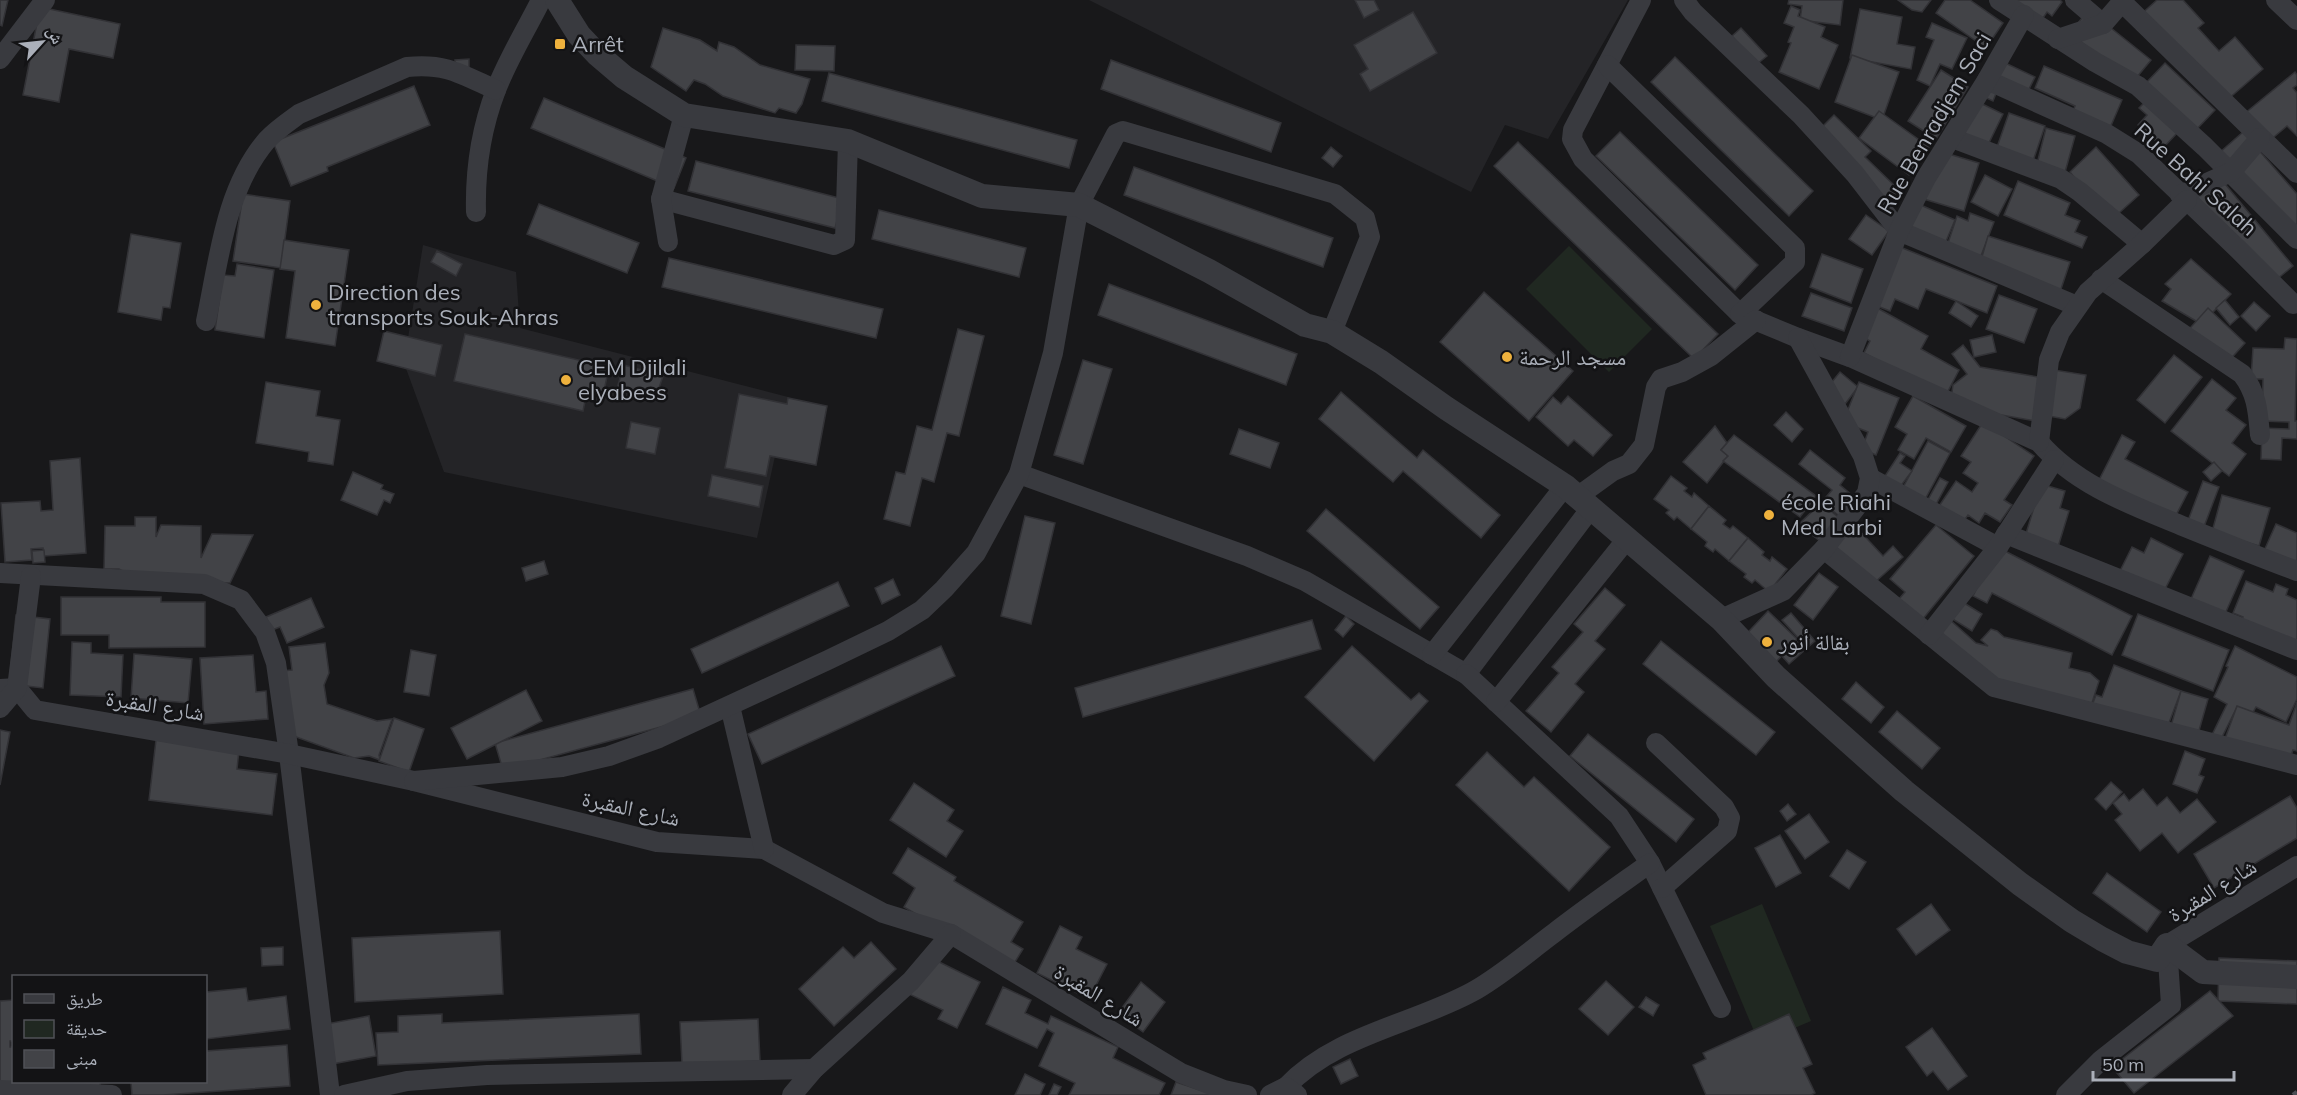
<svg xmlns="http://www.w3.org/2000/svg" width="2297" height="1095" font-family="Mulish,'Noto Naskh Arabic',sans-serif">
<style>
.built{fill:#242427}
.green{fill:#202821}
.building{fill:#424347;stroke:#323236;stroke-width:1.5}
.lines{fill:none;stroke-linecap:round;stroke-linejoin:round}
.minor{stroke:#393a3f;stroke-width:20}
.tertiary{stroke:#393a3f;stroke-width:24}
.rail{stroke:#4c4e54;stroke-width:4.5;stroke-dasharray:8 6;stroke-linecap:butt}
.poi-dot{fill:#eeb13d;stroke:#131315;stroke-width:2}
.labels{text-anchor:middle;stroke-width:5;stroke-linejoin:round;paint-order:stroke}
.poi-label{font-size:22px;fill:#abb0ba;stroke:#131315;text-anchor:start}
.street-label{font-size:22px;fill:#abb0ba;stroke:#131315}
</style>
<rect width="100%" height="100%" fill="#18181a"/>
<g class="built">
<polygon points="1089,0 1628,0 1548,139 1505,125 1471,192"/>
<polygon points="423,245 516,272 520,328 788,397 757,538 444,472 404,363"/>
</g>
<g class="green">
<polygon points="1569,246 1652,329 1609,372 1526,289"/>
<polygon points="1762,904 1811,1021 1759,1043 1710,926"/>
</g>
<g class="building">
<polygon points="0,0 8,0 2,26 0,25"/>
<polygon points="1355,0 1374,0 1379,10 1364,18"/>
<polygon points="1789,0 1843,0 1840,25 1800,20 1802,6 1788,4"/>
<polygon points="1898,0 1931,0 1922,12 1912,10"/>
<polygon points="1945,0 1970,0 2003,23 1986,48 1936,13"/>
<polygon points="2004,0 2060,0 2062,2 2052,16 2047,12 2039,24"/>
<polygon points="2157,0 2183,0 2204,23 2198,28 2219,51 2235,37 2263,69 2227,100 2139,16"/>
<polygon points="1791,6 1800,10 1798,16 1825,27 1821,37 1838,45 1819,89 1779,72 1791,43 1788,42 1794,27 1784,23"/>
<polygon points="40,7 120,24 113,58 69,49 59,102 23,95"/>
<polygon points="2091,7 2111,28 2151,60 2132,83 2070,33"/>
<polygon points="1860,9 1902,17 1897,44 1915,47 1911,69 1850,58"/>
<polygon points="1413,12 1437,53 1370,91 1360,74 1368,69 1354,45"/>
<polygon points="1932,23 1967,38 1952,69 1940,64 1930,86 1917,80 1934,40 1926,37"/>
<polygon points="663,28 700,40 717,51 719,42 734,47 760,65 810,79 802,104 796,113 779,108 775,113 723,96 705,84 694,80 686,91 651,67"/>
<polygon points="1741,28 1767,56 1757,64 1732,36"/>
<polygon points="796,45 835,46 834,71 795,70"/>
<polygon points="1852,55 1899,72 1882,120 1835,102"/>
<polygon points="1675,57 1813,191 1789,216 1651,82"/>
<polygon points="469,59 469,71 456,72 455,60"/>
<polygon points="1111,60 1281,123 1271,152 1101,89"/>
<polygon points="2003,62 2035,77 2024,99 1993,83"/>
<polygon points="2165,63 2215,110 2195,131 2145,84"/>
<polygon points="2044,66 2122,100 2107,135 2070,119 2075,106 2035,88"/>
<polygon points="1941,70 1968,87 1936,139 1908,121"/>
<polygon points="2295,72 2297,75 2297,85 2293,88 2297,93 2297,136 2287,126 2268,142 2244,114"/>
<polygon points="829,73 1077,140 1069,168 822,101"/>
<polygon points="414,86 430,125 327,167 328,171 291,186 273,142"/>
<polygon points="1987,86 1997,91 1993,101 1982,96"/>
<polygon points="544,98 686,158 674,188 531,128"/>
<polygon points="1974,100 2003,114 1984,153 1956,135"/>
<polygon points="2146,101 2179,131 2163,148 2138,125 2147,115 2139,108"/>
<polygon points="1879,111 1929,147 1909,175 1859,138"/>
<polygon points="2009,113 2045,126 2032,164 1996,150"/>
<polygon points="1834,115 1871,151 1865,157 1899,190 1883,207 1822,127"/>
<polygon points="2046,128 2075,136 2064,176 2036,168"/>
<polygon points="1620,132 1758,265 1735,290 1596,156"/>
<polygon points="2243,132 2297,194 2297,242 2219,153"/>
<polygon points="1518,142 1718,334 1694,359 1494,166"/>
<polygon points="1331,147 1342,156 1333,167 1322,158"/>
<polygon points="2096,147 2139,195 2109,222 2070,172"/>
<polygon points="1942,152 1979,163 1964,211 1917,197"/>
<polygon points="696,161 843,199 835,228 688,191"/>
<polygon points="1134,167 1333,238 1323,267 1124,195"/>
<polygon points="2216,173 2293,266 2265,289 2195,194"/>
<polygon points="1985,175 2012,189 1998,216 1971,202"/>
<polygon points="2018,181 2070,203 2065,215 2080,221 2075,232 2087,237 2082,248 2004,215"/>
<polygon points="243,194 290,201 281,268 233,261"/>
<polygon points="1916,203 1955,220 1944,246 1905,228"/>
<polygon points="539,204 639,243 627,273 527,234"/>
<polygon points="879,210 1026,248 1019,277 872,239"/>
<polygon points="1970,213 1994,222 1979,261 1946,249 1957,216 1968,221"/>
<polygon points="1866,215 1889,231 1872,255 1849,239"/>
<polygon points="131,234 181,243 170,308 163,307 161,320 118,312"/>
<polygon points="1988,236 2070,262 2060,292 1979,267"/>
<polygon points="284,240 349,250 335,346 286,338 295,271 280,269"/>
<polygon points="1900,247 1997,286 1987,313 1926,289 1918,309 1895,299 1890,311 1877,306"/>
<polygon points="437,251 462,264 456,276 431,262"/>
<polygon points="1822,254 1863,269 1851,303 1810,287"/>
<polygon points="669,258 883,309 876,338 662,287"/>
<polygon points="2191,259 2231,294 2201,324 2162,301 2171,289 2165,284"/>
<polygon points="237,264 274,270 264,338 215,330 223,275 235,276"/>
<polygon points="1109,284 1297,354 1286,385 1098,315"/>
<polygon points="1484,292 1573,371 1529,421 1440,342"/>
<polygon points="1811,293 1852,308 1844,331 1802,316"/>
<polygon points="1999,295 2037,309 2024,343 1986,329"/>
<polygon points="2225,300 2239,317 2230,325 2216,308"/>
<polygon points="1956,301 1978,316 1971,327 1949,313"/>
<polygon points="2254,302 2270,316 2256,331 2241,316"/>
<polygon points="1870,304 1928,336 1921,349 1959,370 1945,397 1864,353 1870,341 1854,332"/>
<polygon points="2208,308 2245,343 2226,364 2183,336"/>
<polygon points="958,329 984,336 959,436 947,433 934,482 922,478 910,526 884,519 896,472 905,474 917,426 932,430"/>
<polygon points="384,331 442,345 435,376 377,361"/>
<polygon points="465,334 609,367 603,396 587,392 583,411 454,381"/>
<polygon points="1992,335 1996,352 1974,357 1970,340"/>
<polygon points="2285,338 2297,339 2295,421 2297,421 2297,439 2282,438 2281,460 2261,459 2262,428 2289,429 2289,422 2262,421 2263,379 2251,379 2253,348 2284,349"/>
<polygon points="1963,345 1980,367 2044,378 2048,369 2086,375 2080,408 2065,419 2043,415 2035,421 1950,406 1953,385 1967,374 1952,354"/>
<polygon points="2174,355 2202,377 2165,423 2137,400"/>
<polygon points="1083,360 1112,369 1083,464 1054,455"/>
<polygon points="624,365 663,376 655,400 617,388"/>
<polygon points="1840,372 1858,387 1842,408 1823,393"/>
<polygon points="2212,379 2236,398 2226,410 2246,425 2232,443 2246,454 2229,476 2171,431"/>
<polygon points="266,382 320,391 316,416 340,420 333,465 308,461 309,452 256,443"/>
<polygon points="1859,382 1899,398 1876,455 1862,449 1868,432 1843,422"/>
<polygon points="1341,392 1417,458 1423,450 1500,515 1481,538 1403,471 1393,482 1319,419"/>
<polygon points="739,394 787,404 788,398 827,406 816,465 770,456 766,476 725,468"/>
<polygon points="1568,396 1612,435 1593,456 1574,440 1568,446 1536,417 1553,397 1561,404"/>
<polygon points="1913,396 1966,426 1951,452 1926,438 1914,459 1898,450 1907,434 1895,427"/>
<polygon points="1786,412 1803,429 1792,442 1774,425"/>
<polygon points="631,422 660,428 655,454 626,448"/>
<polygon points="1983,422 2034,456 2004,500 2012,505 2000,522 1985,513 1979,523 1968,515 1961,525 1937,509 1956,481 1972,492 1978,483 1963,473 1971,462 1961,456"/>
<polygon points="1715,426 1727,443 1721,450 1728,456 1707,483 1683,462"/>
<polygon points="1239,429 1279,443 1270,468 1230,454"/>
<polygon points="1734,435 1816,496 1800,517 1723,461 1728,456 1721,450"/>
<polygon points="2122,435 2135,442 2125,459 2188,492 2171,525 2096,486"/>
<polygon points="1928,441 1950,453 1922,505 1900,493"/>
<polygon points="1810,450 1845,478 1840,485 1858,500 1843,519 1822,502 1832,490 1799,464"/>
<polygon points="1900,453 1905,456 1900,463 1912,471 1900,487 1885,476"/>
<polygon points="80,458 86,553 44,556 43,548 31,549 32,560 5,562 1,503 40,501 41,511 53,510 50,461"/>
<polygon points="2214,462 2222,471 2211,481 2203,472"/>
<polygon points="353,472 383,485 381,489 394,494 390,503 384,500 377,515 341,500"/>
<polygon points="712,475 763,486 759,507 708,496"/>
<polygon points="1671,476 1687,488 1684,491 1692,497 1694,493 1709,506 1691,529 1677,517 1674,520 1666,513 1669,510 1654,499"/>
<polygon points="1940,478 1948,482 1933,510 1925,505"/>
<polygon points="2203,481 2219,487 2202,532 2186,526"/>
<polygon points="2041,484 2065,491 2060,508 2069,511 2058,547 2025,537"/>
<polygon points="2222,495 2270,508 2259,546 2212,532"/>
<polygon points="1821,503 1843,521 1823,543 1798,525"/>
<polygon points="1709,506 1726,520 1723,524 1730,529 1733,526 1748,538 1729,561 1715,549 1713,552 1705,546 1707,542 1691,529"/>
<polygon points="1326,509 1439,607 1420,629 1307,531"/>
<polygon points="1025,516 1055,523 1031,624 1001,616"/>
<polygon points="135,517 156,517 156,537 161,525 201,526 201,558 212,534 253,535 230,583 167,581 130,575 119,569 104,569 105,526 135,526"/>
<polygon points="2276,524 2297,533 2297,568 2263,553"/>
<polygon points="1936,525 1974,556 1918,625 1894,605 1905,592 1890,579"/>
<polygon points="1856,527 1883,556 1893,546 1903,557 1864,592 1828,552"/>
<polygon points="1748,538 1764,552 1762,555 1770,561 1772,557 1787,569 1769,592 1755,580 1752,583 1744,577 1746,574 1729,561"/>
<polygon points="2151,538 2183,554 2161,597 2118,575 2132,547 2144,553"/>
<polygon points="1997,547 2132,616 2112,655 1992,593 1987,603 1973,596"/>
<polygon points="44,550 45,562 33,563 32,551"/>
<polygon points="2210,556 2244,571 2221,623 2187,608"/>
<polygon points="544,561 548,574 526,581 522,568"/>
<polygon points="1819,573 1838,587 1813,620 1794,605"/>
<polygon points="893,579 900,595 882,604 875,588"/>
<polygon points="2246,581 2273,592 2276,584 2288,589 2286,595 2297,600 2297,647 2241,624 2243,617 2233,613"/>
<polygon points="838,582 849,606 702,673 691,649"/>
<polygon points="1605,588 1625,605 1595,641 1605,649 1575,684 1584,692 1551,732 1526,711 1559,673 1552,667 1583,632 1574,624"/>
<polygon points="61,597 161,597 161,602 205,602 205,647 109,648 109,635 61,635"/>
<polygon points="311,598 324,627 287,643 280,627 272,630 266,617"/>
<polygon points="1956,598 1982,614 1972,631 1946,615"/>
<polygon points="1768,611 1797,639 1767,672 1737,644"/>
<polygon points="1791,613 1815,641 1789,664 1782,656 1800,640 1782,620"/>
<polygon points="2138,614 2229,650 2213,691 2122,655"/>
<polygon points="16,615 50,619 43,688 9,684"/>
<polygon points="1346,616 1354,624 1343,637 1335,630"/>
<polygon points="1948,618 1976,643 1988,646 1981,640 1991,629 1997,631 2004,637 2072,653 2069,668 2090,673 2099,681 2090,709 1977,683 1937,630"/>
<polygon points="1312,620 1321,649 1083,717 1075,688"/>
<polygon points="1661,641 1775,732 1756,755 1643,664"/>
<polygon points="72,642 91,643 91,653 123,655 121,697 70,695"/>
<polygon points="325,643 329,673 324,685 327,704 377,721 392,719 379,755 380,760 369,756 354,758 288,734 281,671 292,670 289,647"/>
<polygon points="941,646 955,676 762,764 748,734"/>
<polygon points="1352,646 1411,700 1419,693 1428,701 1374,761 1305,697"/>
<polygon points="2235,646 2297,677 2297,699 2286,722 2256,707 2252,714 2237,707 2219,743 2210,739 2227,704 2214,697 2228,667 2226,666"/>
<polygon points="411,650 436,655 429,696 404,692"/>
<polygon points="134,654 192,659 188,703 131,698"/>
<polygon points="253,655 256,692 266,691 268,719 204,724 200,658"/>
<polygon points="2114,665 2181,691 2164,736 2091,708 2096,695 2102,697"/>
<polygon points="1856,682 1884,707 1871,723 1842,699"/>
<polygon points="693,689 701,716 503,770 495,743"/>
<polygon points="526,690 542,721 467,759 451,728"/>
<polygon points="2181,691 2208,699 2196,741 2169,733"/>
<polygon points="2297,702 2297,751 2293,750 2287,767 2222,747 2237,706 2289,725"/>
<polygon points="1897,711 1940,748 1922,769 1879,732"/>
<polygon points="394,718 424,729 409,772 379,761"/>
<polygon points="0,730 10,732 0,785"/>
<polygon points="1588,734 1694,819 1676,842 1570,756"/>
<polygon points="156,740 239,750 237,769 277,774 272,815 149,800"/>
<polygon points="2185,751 2205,759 2199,775 2204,777 2197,793 2173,784"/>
<polygon points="1487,752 1524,787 1534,777 1610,847 1569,891 1456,785"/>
<polygon points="2111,782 2122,792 2106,810 2095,799"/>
<polygon points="914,783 954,810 947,821 963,831 946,857 890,820"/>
<polygon points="2143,789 2157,806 2167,797 2180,813 2197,799 2216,822 2178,853 2162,833 2140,851 2115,820 2122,814 2113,803 2124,794 2129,801"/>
<polygon points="2290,796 2297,808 2297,838 2214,888 2194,854"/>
<polygon points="1788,804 1796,814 1787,821 1780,811"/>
<polygon points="1809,814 1829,842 1805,859 1785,831"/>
<polygon points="1780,835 1801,873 1776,887 1755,848"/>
<polygon points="908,848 956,877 954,881 1023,922 1011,942 1023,949 1010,970 904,907 915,888 893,873"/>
<polygon points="1847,850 1866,862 1849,889 1830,876"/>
<polygon points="2107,873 2161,912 2147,932 2093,893"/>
<polygon points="1931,904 1950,930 1916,955 1897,929"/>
<polygon points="1060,926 1082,937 1076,949 1107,964 1089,999 1037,973"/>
<polygon points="500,931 503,994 355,1002 352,938"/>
<polygon points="871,942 896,969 834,1026 799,989 843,947 854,958"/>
<polygon points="283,947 283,965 262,966 261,948"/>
<polygon points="927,956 980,982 957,1028 938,1019 943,1010 909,994"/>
<polygon points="2219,958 2297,961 2297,1004 2218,1001"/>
<polygon points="1606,981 1634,1007 1608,1035 1579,1009"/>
<polygon points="1141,982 1165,1002 1143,1032 1118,1013"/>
<polygon points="1003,987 1031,1000 1025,1013 1048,1024 1051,1016 1118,1047 1113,1058 1165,1083 1159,1095 1069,1095 1075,1083 1039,1066 1054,1033 1047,1029 1037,1048 986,1024"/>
<polygon points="246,988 248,1001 286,996 290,1029 206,1039 206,992"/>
<polygon points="2210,991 2233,1016 2134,1093 2112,1067"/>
<polygon points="1646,997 1659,1005 1653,1016 1639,1007"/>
<polygon points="14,1000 14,1041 10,1041 10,1047 14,1047 14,1082 29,1082 29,1091 0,1093 0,1001"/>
<polygon points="442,1014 442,1023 639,1014 641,1054 378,1065 376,1033 398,1032 398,1016"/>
<polygon points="1789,1014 1812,1064 1803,1068 1815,1093 1811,1095 1706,1095 1693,1065 1706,1059 1703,1053"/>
<polygon points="369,1016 376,1056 321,1066 321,1025"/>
<polygon points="758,1019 760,1061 682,1064 680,1022"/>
<polygon points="1932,1028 1967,1076 1948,1090 1933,1071 1927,1076 1906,1047"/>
<polygon points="287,1045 290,1086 163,1095 132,1095 131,1082 206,1082 206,1051"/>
<polygon points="1350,1059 1358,1076 1341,1084 1333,1067"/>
<polygon points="1025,1074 1045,1084 1040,1095 1015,1095"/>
<polygon points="45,1082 100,1082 100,1090 46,1093"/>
<polygon points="1176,1082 1215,1095 1171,1095"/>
<polygon points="1054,1084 1061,1087 1057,1095 1049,1095"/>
</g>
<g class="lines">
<g class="minor">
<path d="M1641,0L1573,130L1572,139L1583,159L1740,314L1798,338L1850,357L2039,442C2077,486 2132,505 2185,527C2222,542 2259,557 2297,571"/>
<polyline points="1684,0 1693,12 1801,115 1855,174 1899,231 2077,306"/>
<polyline points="1999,0 2095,62 2138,86 2205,147 2297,239"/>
<polyline points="2075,0 2103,24"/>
<polyline points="2276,0 2297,20"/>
<polyline points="2058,39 2103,24 2122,2 2297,173"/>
<polyline points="0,59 45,0"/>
<polyline points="1607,65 1795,248 1795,262 1740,314"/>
<polyline points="1987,80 2107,134 2139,154 2239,250 2293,304"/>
<polyline points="1952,138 2061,179 2080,192 2142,244"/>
<polyline points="2180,195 2231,172 2260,138"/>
<polyline points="661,199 834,245 845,240 848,141"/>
<path d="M476,212C475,171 481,129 496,90C508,59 526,30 541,0"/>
<polyline points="668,242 661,199 684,115"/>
<path d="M2101,279L2242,374C2257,393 2258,412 2260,435"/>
<path d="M206,321C219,260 225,189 267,140C276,130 288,122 299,114L407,67C446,63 461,74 496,90"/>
<polyline points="1850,357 1899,231 1926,178 1987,80 2024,15"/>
<polyline points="2039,442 2049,360 2060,332 2088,292 2142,244 2187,200"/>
<polyline points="1019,474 1247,556 1305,581 1466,674 1591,508"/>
<polyline points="1870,478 1998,547"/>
<polyline points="1577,497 1613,471 1629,464 1644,445 1656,387 1661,379 1682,372 1711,356 1756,320"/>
<polyline points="2006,534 2297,650"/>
<polyline points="1824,549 1994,687 2297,765"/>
<polyline points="0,573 204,584 241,600 265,632 276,663 289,754 330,1095"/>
<polyline points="1721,619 1783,591 1824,549 1867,493 1870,478 1863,456 1798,338"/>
<polyline points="1929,635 1998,547 2054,460"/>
<polyline points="1432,655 1565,486"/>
<polyline points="1466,674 1619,816 1650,863 1721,1008"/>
<polyline points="0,689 17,688 35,710 289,754 414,781 657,842 764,849 883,913 951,934 1181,1073 1224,1090 1247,1095"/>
<polyline points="1496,702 1627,539"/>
<polyline points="730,706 764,849"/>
<polyline points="0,708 17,688 31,576"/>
<polyline points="1656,743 1724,807 1730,818 1727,831 1662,888"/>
<polyline points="414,781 562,767 609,756 659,738 828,660 888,631 922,610 944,589 976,553 1019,474 1053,353 1079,205 1116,134 1123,131 1335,194 1365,218 1370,237 1332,332"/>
<path d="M1286,1087C1335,1035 1411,1025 1472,992C1501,976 1527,953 1554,933C1585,909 1618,886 1650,863"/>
<polyline points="0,1090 112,1095"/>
<polyline points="344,1095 407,1081 487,1075 814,1069"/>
<polyline points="792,1095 814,1069 911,981 951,934"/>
<polyline points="1270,1095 1286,1087 1297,1095"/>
<polyline points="2066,1095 2101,1060 2171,1005 2167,945 2297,866"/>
</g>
<polyline class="tertiary" points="557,0 579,35 597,54 624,77 684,115 848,141 982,196 1079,205 1209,271 1305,325 1332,332 1381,362 1446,408 1565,486 1721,619 1776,677 1904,791 2020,884 2072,921 2102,939 2127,952 2157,960 2167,945 2203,972 2297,977"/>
<polyline class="rail" points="2293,1095 2297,1092"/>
</g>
<g class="poi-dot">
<rect x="554" y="38" width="12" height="12" rx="3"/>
<circle cx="316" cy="305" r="6"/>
<circle cx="1507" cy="357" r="6"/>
<circle cx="566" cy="380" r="6"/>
<circle cx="1769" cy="515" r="6"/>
<circle cx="1767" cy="642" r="6"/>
</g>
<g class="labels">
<g class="poi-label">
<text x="572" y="52">Arrêt</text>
<text x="328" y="300">Direction des<tspan x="328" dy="25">transports Souk-Ahras</tspan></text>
<text x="1519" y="365">مسجد الرحمة</text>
<text x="578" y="375">CEM Djilali<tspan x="578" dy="25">elyabess</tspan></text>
<text x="1781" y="510">école Riahi<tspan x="1781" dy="25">Med Larbi</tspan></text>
<text x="1779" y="650">بقالة أنور</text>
</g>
<g class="street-label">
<text transform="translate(1934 123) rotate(-60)" y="8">Rue Benradjem Saci</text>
<text transform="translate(2196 179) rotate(42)" y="8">Rue Bahi Salah</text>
<text transform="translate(155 705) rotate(9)" y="8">شارع المقبرة</text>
<text transform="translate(631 808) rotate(12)" y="8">شارع المقبرة</text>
<text transform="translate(2212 890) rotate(-32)" y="8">شارع المقبرة</text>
<text transform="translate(1099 995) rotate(31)" y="8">شارع المقبرة</text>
</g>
</g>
<rect x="12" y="975" width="195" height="108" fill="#131315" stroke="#505257" stroke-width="1.5"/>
<rect x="24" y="994" width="30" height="9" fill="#393a3f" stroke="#505257" stroke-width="1.5"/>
<text x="66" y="1005" font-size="18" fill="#abb0ba">طريق</text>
<rect x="24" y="1020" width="30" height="18" fill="#202821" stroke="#505257" stroke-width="1.5"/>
<text x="66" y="1035" font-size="18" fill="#abb0ba">حديقة</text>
<rect x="24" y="1050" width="30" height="18" fill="#424347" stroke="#505257" stroke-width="1.5"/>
<text x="66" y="1065" font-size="18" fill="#abb0ba">مبنى</text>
<g transform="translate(42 42) rotate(63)" stroke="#131315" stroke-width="4.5" paint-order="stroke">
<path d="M0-4.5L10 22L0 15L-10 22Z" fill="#abb0ba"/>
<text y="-9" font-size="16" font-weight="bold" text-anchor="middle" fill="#abb0ba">ش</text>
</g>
<path d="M2093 1071v9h141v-9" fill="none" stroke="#abb0ba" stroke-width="3"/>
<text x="2102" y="1071" font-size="18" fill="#abb0ba" stroke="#131315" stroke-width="4.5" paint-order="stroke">50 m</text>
</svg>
